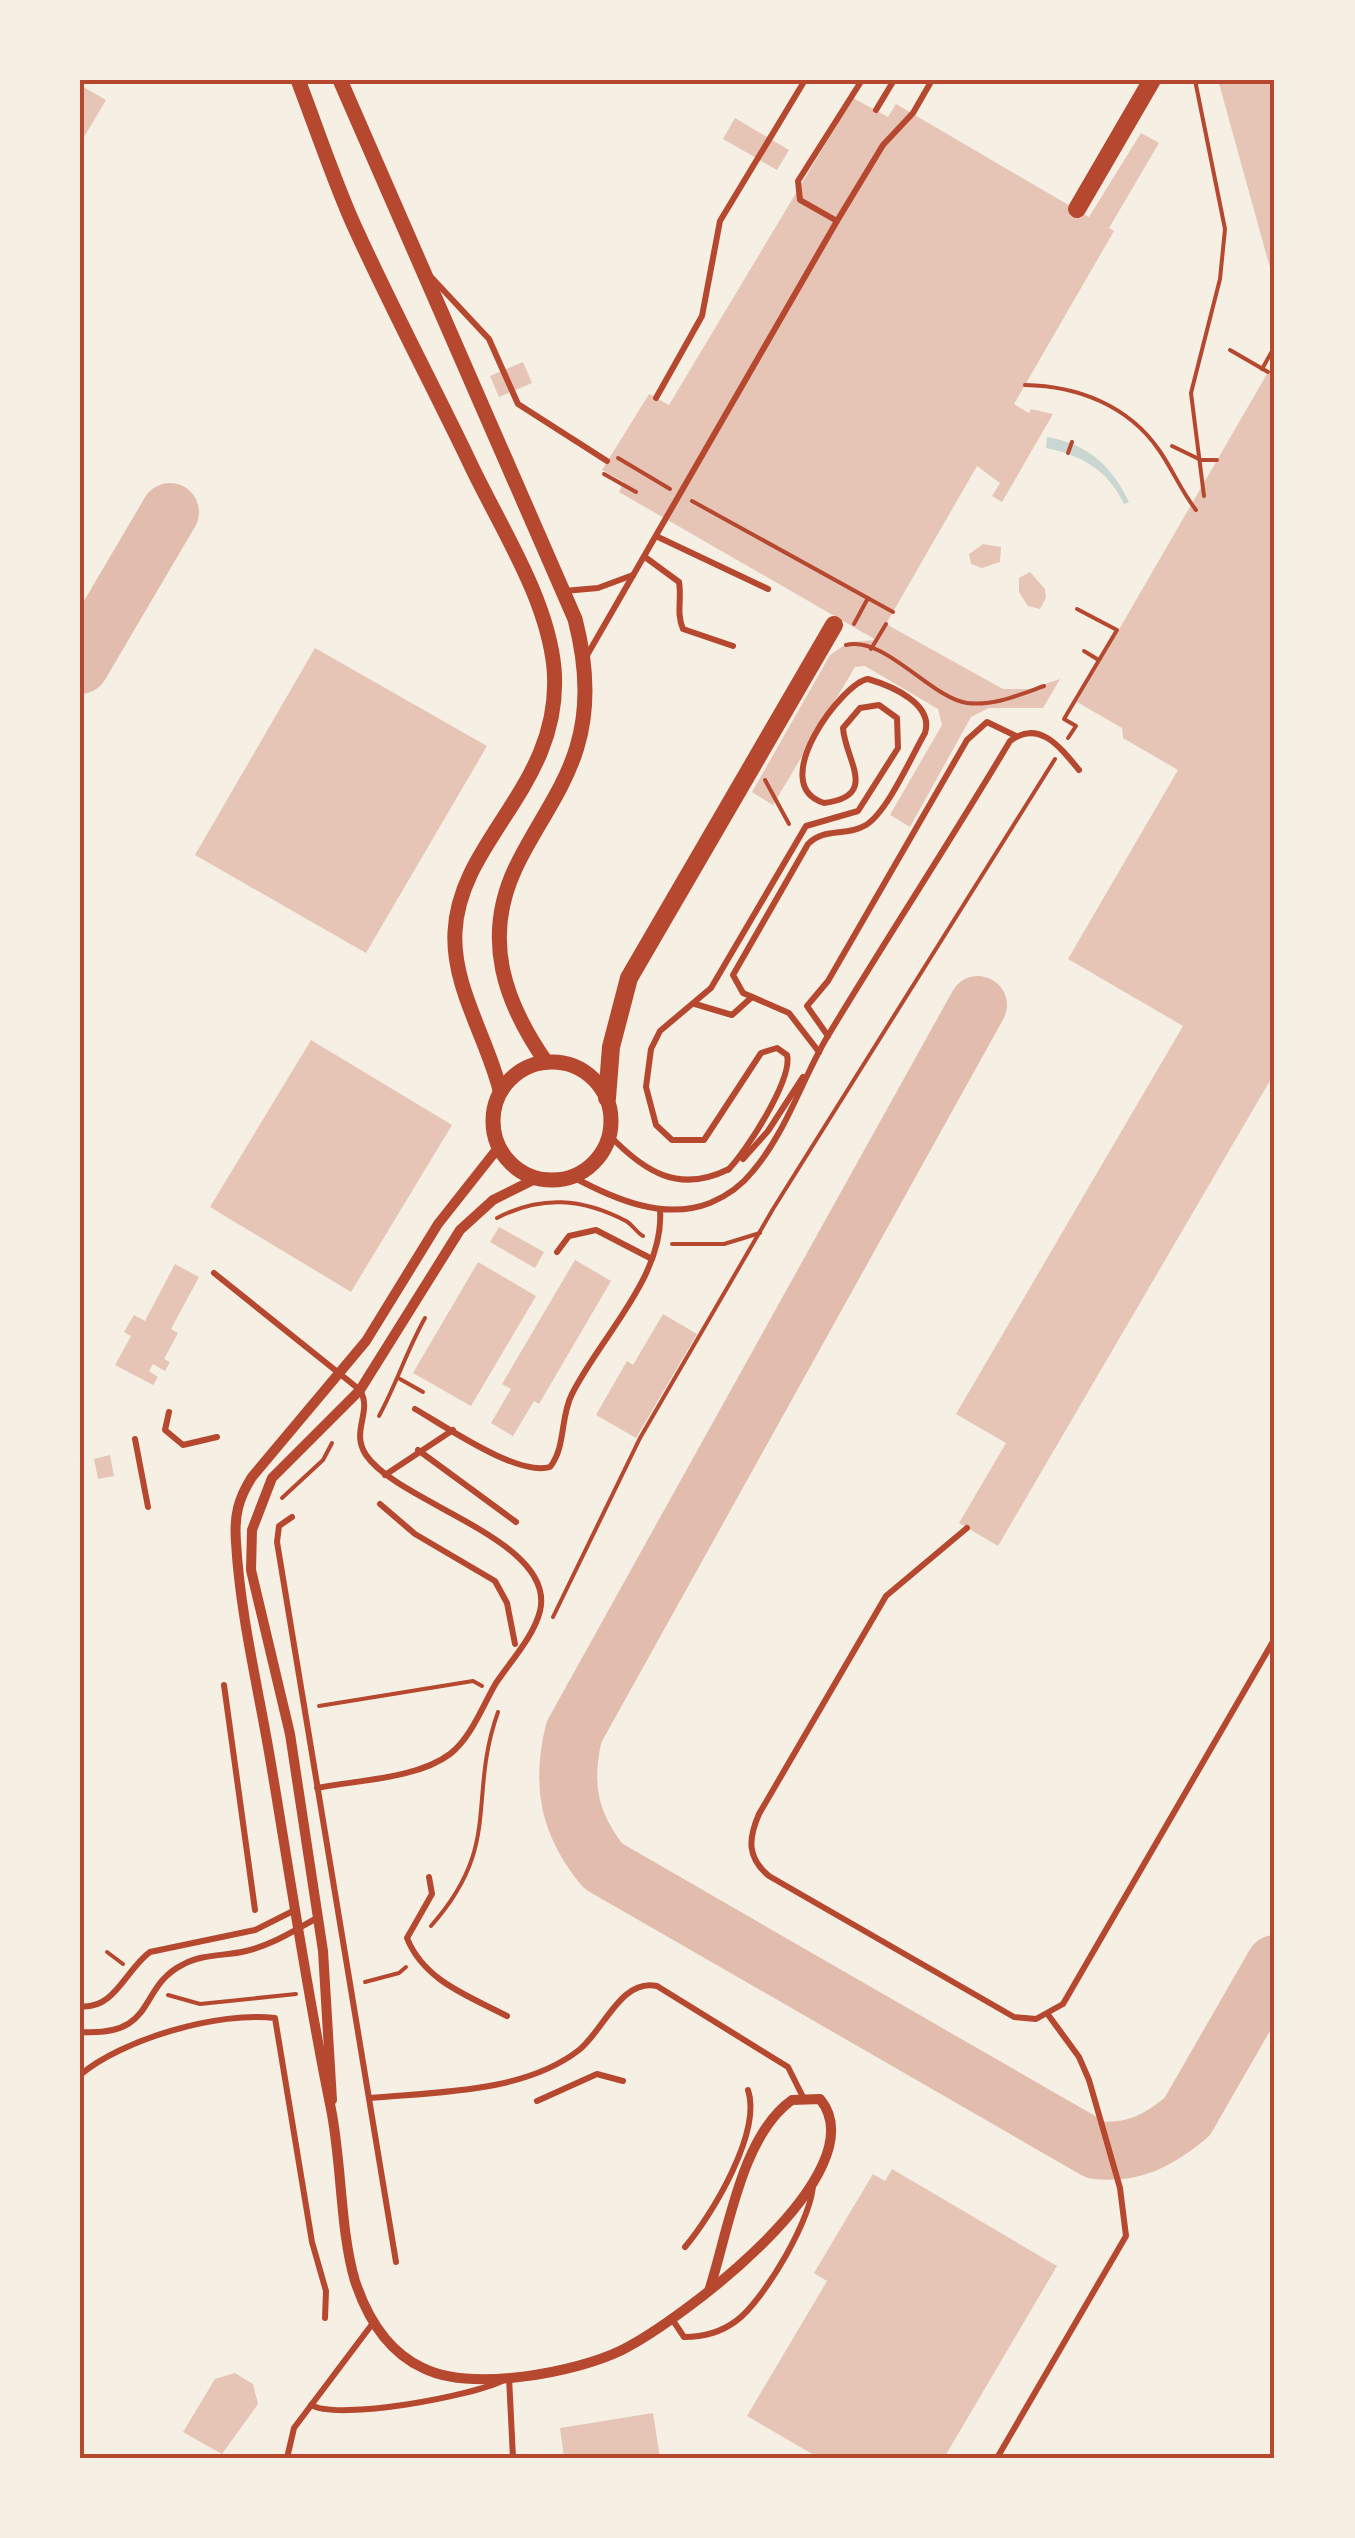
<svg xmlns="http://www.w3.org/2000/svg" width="1355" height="2538" font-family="Bitter,serif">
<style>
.water{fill:#c9d6d2}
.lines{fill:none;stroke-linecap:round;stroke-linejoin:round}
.taxiway{stroke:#e2bdae;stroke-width:58}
.building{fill:#e6c5b7}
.path{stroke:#b5482f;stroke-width:4}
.service{stroke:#b5482f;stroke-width:6}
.minor{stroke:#b5482f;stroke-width:10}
.tertiary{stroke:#b5482f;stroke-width:15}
.secondary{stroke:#b5482f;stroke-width:18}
.neatline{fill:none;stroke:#b5482f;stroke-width:4}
</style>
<rect width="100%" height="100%" fill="#f6efe4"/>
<path class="water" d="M1047,437C1088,444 1111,465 1129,502L1124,504C1108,470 1081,455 1046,448Z"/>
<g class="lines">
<g class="taxiway">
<polyline points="80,665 170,512"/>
<path d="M978,1005L574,1732C561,1785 569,1824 603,1866L1096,2150C1133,2154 1158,2141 1187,2117L1275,1964"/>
</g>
</g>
<g class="building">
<polygon points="1218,80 1275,80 1275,274 1272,275"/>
<polygon points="80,85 106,100 80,144"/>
<polygon points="853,98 888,117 896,104 1089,217 1141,133 1159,143 1109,228 1114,231 1014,404 1029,413 1031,409 1053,414 1002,502 992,496 1000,483 977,466 886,624 1003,689 1030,689 1060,679 1043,708 989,708 971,717 910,827 890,815 942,725 938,709 865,666 855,667 773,805 752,792 830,655 849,642 876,640 619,492 624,482 602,470 649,394 669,405"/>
<polygon points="735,118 789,150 777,170 723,139"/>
<polygon points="1275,360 1275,1072 998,1546 959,1523 1006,1443 956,1414 1183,1026 1068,959 1178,770 1123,738 1122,728 1077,702"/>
<polygon points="523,362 532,383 499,397 490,376"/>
<polygon points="983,544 1001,547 1000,562 982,568 971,564 969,554"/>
<polygon points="1030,572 1045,589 1046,598 1040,609 1028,606 1019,592 1019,578"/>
<polygon points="315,648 487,746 366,953 195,855"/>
<polygon points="311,1040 452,1125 351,1292 210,1207"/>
<polygon points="499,1227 544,1252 535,1268 490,1242"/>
<polygon points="575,1260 611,1281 539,1404 534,1401 513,1436 491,1423 511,1389 502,1384"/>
<polygon points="478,1262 536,1296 471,1406 413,1373"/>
<polygon points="175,1264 199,1277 171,1329 178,1333 164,1359 170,1362 165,1371 153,1364 149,1371 158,1377 153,1385 115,1365 131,1336 124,1332 134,1315 145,1321"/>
<polygon points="663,1314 697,1334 636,1438 596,1415 627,1361 633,1365"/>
<polygon points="110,1455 114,1476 98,1479 94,1459"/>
<polygon points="892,2169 1057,2266 944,2458 819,2458 747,2416 827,2281 814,2273 873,2174 885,2181"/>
<polygon points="235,2373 253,2384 258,2404 222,2454 183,2432 215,2379"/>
<polygon points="653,2413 660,2458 564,2458 560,2428"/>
</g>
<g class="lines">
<g class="path">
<polyline points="1195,80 1225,229 1220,279 1191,393 1204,496"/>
<polyline points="1230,350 1268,372"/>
<polyline points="1262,369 1275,346"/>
<path d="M1025,385C1077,386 1128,405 1159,450C1173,470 1181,491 1196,510"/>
<polyline points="1172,446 1201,460 1217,460"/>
<polyline points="1068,453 1072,442"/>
<polyline points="618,458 670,489"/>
<polyline points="604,474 636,492"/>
<polyline points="692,501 893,612"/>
<polyline points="854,624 868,598"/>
<path d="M846,645C884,635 931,698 967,703C994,706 1019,695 1044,686"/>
<polyline points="871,649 886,624"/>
<polyline points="1084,651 1097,659"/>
<polyline points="1068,738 1076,726 1064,719 1117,630 1077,609"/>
<polyline points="765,780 789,824"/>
<path d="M497,1218C541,1195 582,1198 626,1221C633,1225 636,1232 643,1236"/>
<polyline points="672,1244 724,1244 760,1233"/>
<polyline points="400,1379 423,1392"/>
<path d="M379,1416C397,1383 406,1352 425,1318"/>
<polyline points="282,1498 323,1460 332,1443"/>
<polyline points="553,1617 640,1438 773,1209 1055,759"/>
<polyline points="319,1706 473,1681 482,1686"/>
<path d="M431,1926C503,1845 467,1799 498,1712"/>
<polyline points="107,1952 123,1964"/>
<polyline points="365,1982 399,1973 406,1967"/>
<polyline points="168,1995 200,2004 296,1994"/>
</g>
<g class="service">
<polyline points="876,110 894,80"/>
<polyline points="837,221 800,200 798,181 862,80"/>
<polyline points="432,278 489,339 518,404 607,461"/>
<polyline points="656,398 702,316 720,221 805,80"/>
<polyline points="658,537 768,589"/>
<path d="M645,557L679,582C682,599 676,613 683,629L733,646"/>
<polyline points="564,591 598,588 633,575"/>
<polyline points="586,657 837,221 883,145 913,113 932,80"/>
<polyline points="695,1004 732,1015 752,997"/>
<polyline points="828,1036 807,1006 828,981 967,740 987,722 1016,736"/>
<path d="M610,1136C645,1172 679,1194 729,1169"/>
<polyline points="743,1159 768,1131 803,1077"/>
<path d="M728,1170C746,1152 793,1079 787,1055L777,1048L761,1053L704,1140H672L656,1125L646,1087L651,1049L660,1031L711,988L806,826L858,811L898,748L897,718L879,705L860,708L843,728C845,760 880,796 824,803C765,785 843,682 868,679C892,686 934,704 925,733C911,757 888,811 866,825C846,837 824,827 808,844L733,975L743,993L789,1013L819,1052"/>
<path d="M573,1177C614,1199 664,1221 710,1203C727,1196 742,1185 753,1171C786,1132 801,1082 826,1039C886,939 950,842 1010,741C1039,719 1060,747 1079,770"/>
<polyline points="557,1252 569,1236 596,1230 652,1259"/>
<path d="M214,1273L360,1390C373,1412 350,1431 366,1455C399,1504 557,1540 540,1611C534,1636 510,1662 496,1683C483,1705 471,1738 450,1754C417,1779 357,1780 317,1788"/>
<path d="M415,1409C445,1426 518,1477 550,1467C566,1447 560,1417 572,1394C601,1336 665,1276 660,1209"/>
<polyline points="169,1412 165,1430 183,1445 217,1437"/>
<polyline points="135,1439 148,1507"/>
<polyline points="418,1450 516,1522"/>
<polyline points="385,1475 453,1430"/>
<polyline points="380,1504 415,1534 495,1581 507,1603 515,1644"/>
<polyline points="292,1517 279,1526 277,1542 396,2262"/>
<path d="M967,1528L886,1596L759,1814C748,1839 747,1858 769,1876L1014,2017L1036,2019L1063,2004L1275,1638"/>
<polyline points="224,1685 255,1910"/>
<path d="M429,1877L432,1894L407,1938C424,1981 469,1996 507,2016"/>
<path d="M80,2006C114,2011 126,1969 150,1952L255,1930L295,1910"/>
<path d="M80,2032C159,2037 136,1987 184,1964C202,1954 226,1956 246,1951C272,1945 293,1931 317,1918"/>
<path d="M80,2075C122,2039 220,2011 275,2018L312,2242L326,2291L325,2318"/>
<path d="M370,2098C436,2092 524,2093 579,2050C604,2030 621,1978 657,1986L788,2067L803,2097"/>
<polyline points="537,2101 597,2074 623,2081"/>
<path d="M685,2247C712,2215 762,2132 748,2090"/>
<path d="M674,2322L684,2337C703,2337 720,2333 736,2321C763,2302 816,2213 813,2180"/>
<polyline points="509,2377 513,2458"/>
<path d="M311,2405C339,2421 473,2396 504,2380"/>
<polyline points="287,2458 294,2428 373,2323"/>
<polyline points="997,2458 1126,2236 1120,2188 1089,2080 1079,2057 1049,2016"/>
</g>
<g class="minor">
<path d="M498,1148L438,1224L366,1341L252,1477C238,1499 234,1516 236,1542C240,1614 258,1687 270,1758C290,1876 307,1993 331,2109C342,2164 340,2231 355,2281C367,2317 388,2352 423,2368C471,2392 575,2373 622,2350C680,2321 880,2172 820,2099L792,2100C741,2136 728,2233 709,2291"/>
<polyline points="332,2100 323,1951 290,1734 251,1570 252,1530 272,1478 360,1390 460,1230 493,1200 535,1179"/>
</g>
<g class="tertiary">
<path d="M298,80C316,127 332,175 352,221C388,301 430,380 468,459C498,524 547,596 554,668C564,784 459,839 455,932C452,986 487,1038 500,1090"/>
<path d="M340,80L575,619C586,661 590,704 577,747C564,791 534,828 515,869C482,940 505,1003 546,1062"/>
<circle cx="552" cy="1121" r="59"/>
</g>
<g class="secondary">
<polyline points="1077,209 1152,80"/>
<polyline points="607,1098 611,1047 629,978 834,625"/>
</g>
</g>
<rect width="1355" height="2538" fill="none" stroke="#f6efe4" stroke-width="165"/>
<rect x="82" y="82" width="1190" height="2374" class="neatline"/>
</svg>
